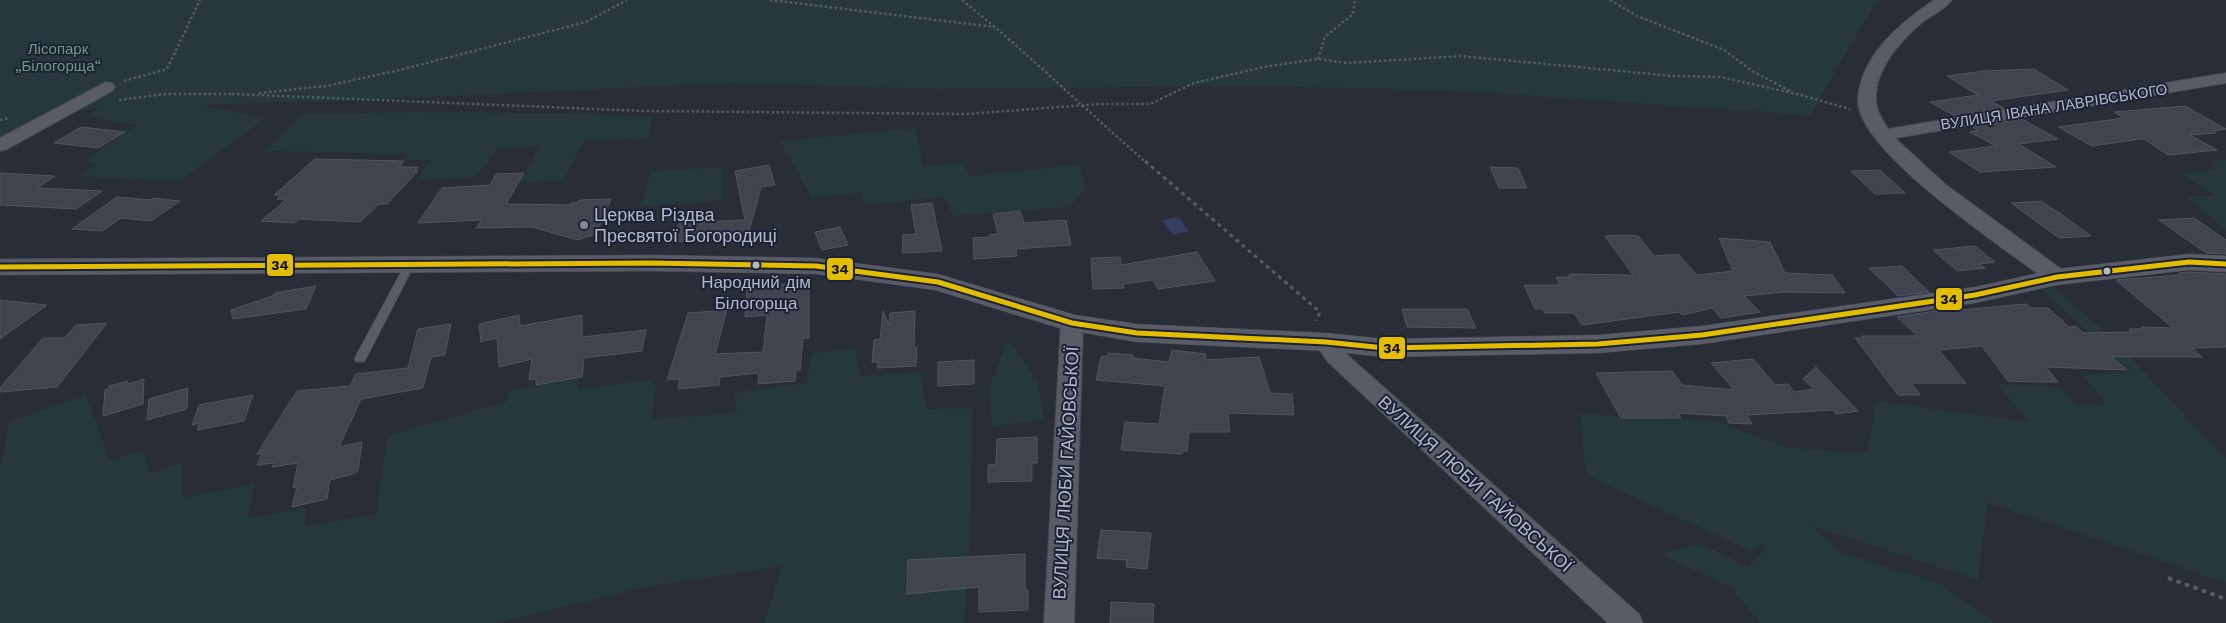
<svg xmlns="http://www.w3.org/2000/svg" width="2226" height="623" font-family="'Work Sans',sans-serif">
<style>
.green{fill:#26373e}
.water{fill:#354061}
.building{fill:#41444e;stroke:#51555f}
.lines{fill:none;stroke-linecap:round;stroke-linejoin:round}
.service-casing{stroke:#454951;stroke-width:1}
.minor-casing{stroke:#454951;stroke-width:2}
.tertiary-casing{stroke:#454951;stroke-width:1}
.path-far2{stroke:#575b63;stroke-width:2.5;stroke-dasharray:2.5 2.5;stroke-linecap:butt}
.path-far1{stroke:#575b63;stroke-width:3;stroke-dasharray:4 4;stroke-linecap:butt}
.path{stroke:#575b63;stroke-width:4;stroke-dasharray:4.5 4.5;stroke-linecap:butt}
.service{fill:#595c66;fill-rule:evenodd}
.minor{fill:#595c66;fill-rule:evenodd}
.tertiary{fill:#595c66;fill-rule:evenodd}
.bus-1-casing{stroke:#1c2233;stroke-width:9}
.bus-1{stroke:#e3bd00;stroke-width:5}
.poi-dot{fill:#838796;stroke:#1c2233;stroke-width:2}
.bus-dot{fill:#b3b8c9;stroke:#1c2233;stroke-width:2}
.labels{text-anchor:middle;stroke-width:4;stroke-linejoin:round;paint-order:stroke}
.far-park-label{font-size:15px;fill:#699b7d;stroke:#1c2233}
.far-street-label{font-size:15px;fill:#b3b8c9;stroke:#1c2233}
.bus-label{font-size:17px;fill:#b3b8c9;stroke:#1c2233}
.poi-label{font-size:18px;fill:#b3b8c9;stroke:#1c2233;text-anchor:start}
.street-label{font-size:18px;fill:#b3b8c9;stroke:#1c2233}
.line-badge{stroke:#1c2233;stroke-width:2}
.pale-badge-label{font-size:14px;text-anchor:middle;font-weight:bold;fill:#111}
</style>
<rect width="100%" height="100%" fill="#292d38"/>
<g class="green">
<polygon points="0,0 1877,0 1810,115 1449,90 1249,86 940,89 728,83 366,100 200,105 266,118 180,181 77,176 97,164 84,160 137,125 86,117 100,108 91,108 0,137"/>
<polygon points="413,112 565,113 653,117 648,138 584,141 563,181 521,182 540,146 499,148 476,177 417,179 430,160 400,160 407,154 266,151 301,114"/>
<polygon points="915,128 923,167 963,162 969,176 1078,165 1087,188 1069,207 953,216 944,197 864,205 861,192 812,198 780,141"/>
<polygon points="2226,160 2226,230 2186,196 2215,196 2183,174 2219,169 2209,161"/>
<polygon points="723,167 722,200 640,207 651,171"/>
<polygon points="2055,288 2116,342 2226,459 2226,583 1988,503 1978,580 1813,526 1843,553 1941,584 1995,623 1760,623 1731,587 1659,554 1703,544 1748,567 1763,552 1765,544 1751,551 1586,475 1580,414 1715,421 1785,447 1867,454 1876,401 2029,422 1997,384 2060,387 2076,404 2107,405 2083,375 2131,372 2041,289"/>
<polygon points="1008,340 1038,380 1044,420 992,426 989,386"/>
<polygon points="855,349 860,376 921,373 927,409 973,408 970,541 964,623 764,623 782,566 646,587 497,623 0,623 0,467 9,422 86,395 110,461 143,450 150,473 183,463 181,498 255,484 248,518 306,508 305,526 376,514 387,436 506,402 508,391 579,379 579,389 651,380 656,384 652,419 737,413 734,393 806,383 812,353"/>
</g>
<polygon class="water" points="1178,217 1189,231 1173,235 1162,220"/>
<g class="building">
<polygon points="2034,69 2068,90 1991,101 2004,108 1955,116 1930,102 1978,95 1947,76 1984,71"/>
<polygon points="2185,106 2226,129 2213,131 2216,133 2190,135 2217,150 2168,155 2144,139 2140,139 2092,146 2058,127 2124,118 2114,112"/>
<polygon points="2022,119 2058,139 2019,144 2056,167 1980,172 1949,152 1996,146 1970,132 1978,130 1973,127"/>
<polygon points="81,127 125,132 98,148 54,143"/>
<polygon points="315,159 404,161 399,167 418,167 415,171 418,171 387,204 379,204 360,222 299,219 294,223 261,221 287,199 277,199 281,195 274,195"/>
<polygon points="769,165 775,185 761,187 747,239 673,242 683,212 702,211 699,222 745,220 735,171"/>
<polygon points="1490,167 1518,168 1527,188 1499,188"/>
<polygon points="1880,170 1905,193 1875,194 1851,171"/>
<polygon points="0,173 55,176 37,188 102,191 76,209 0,205"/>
<polygon points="524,173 506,204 570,205 571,203 578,203 579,200 611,199 596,234 578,240 532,227 476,228 482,220 418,223 442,188 490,185 496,174"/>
<polygon points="117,197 151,200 153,198 180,201 151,221 121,218 102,231 72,229"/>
<polygon points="2041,201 2061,214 2091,236 2059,238 2011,203"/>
<polygon points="932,203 942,251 902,253 903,235 916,234 911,205"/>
<polygon points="1020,211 1024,223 1066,220 1071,245 1016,249 1017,256 974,259 973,238 990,237 990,235 998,234 993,214"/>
<polygon points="2194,218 2226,240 2226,254 2206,253 2159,220"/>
<polygon points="840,227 848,245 822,250 815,232"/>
<polygon points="1627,235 1638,236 1654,256 1678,254 1697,275 1733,271 1719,238 1770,242 1785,273 1832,275 1845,293 1783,292 1744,296 1760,312 1721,318 1712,308 1682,315 1679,312 1582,325 1574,313 1545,313 1543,309 1535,309 1524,285 1560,285 1556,277 1570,277 1569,274 1633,275 1605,236"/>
<polygon points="1975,246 1995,262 1979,264 1985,268 1957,271 1933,250"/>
<polygon points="1197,252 1215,281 1158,289 1153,280 1123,284 1124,288 1093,289 1091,258 1120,257 1121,265"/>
<polygon points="1902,266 1929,292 1898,296 1869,268"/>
<polygon points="2189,272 2226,274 2226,347 2192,348 2202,357 2112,357 2127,370 2046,367 2058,382 2036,382 2008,381 1982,346 1939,350 1966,383 1911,383 1920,395 1898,395 1855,338 1863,338 1862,336 1917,336 1897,317 1948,309 1949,311 2026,304 2031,308 2048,308 2069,327 2076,326 2083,333 2131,332 2129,329 2143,329 2141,327 2173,328 2116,280 2181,275 2179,273"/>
<polygon points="809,282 809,338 803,338 800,370 796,370 795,381 758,384 759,373 720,377 719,385 678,389 680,379 667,380 688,313 727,310 715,354 763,352 767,315 745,317 747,288"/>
<polygon points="316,286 306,309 233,319 231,310 273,296 274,293"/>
<polygon points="0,300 47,305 0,339"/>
<polygon points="1402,309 1467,309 1476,328 1407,327"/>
<polygon points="883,311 889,325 890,313 915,311 914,347 917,347 916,366 878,368 878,362 872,362 874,340 880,339"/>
<polygon points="519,315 520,326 582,315 582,337 646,330 642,351 584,358 582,377 536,385 536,379 529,380 532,359 499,367 497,338 481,342 479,324"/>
<polygon points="107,323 57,387 0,392 0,388 43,338 64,338 76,325"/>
<polygon points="451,324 445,355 431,357 423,388 361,399 339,447 362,442 358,471 353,474 330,480 327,499 292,507 297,487 293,488 298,463 272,467 274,463 257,465 262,453 257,454 297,391 350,386 356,374 408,368 418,329"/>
<polygon points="1172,350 1206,354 1205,360 1259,357 1270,393 1292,394 1294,415 1228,413 1230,432 1189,432 1187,451 1183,451 1182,454 1121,450 1125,422 1159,424 1165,386 1096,380 1101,358 1102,356 1108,356 1108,353 1133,355 1132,358 1169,362"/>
<polygon points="1753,359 1775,385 1788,384 1794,392 1814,389 1803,379 1816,367 1858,411 1836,414 1833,410 1747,415 1752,424 1729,423 1726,416 1678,413 1681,418 1621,418 1596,373 1672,371 1682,385 1734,390 1711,363"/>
<polygon points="974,360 974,384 938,386 938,362"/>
<polygon points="144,379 143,404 103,416 105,390 109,389 109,386 128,381 128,384"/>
<polygon points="188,388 187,409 147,420 149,399"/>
<polygon points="253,395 244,421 197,430 199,423 192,425 199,405"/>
<polygon points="1037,437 1037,463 1032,463 1032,481 988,482 988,465 996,464 997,439"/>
<polygon points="1101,530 1151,533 1147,569 1126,567 1127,560 1097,558"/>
<polygon points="1025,554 1025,590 1028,590 1028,610 979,612 979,587 907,594 908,560"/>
<polygon points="1111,602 1154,604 1153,623 1110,623"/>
</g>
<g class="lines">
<g class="service-casing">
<polygon id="service" points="410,261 415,264 366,359 364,362 356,362 354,359 405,264"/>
</g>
<g class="minor-casing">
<g id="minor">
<path d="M1934,0H1952C1945,9 1933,15 1924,21C1902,39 1874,69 1876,101C1876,110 1883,121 1888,129L2226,73V83L1895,138L1945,184L2065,272L2068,277L2065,282L2057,284L2049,282C2009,251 1855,151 1858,99C1861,55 1900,23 1934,0Z"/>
<polygon points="106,82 112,83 115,87 112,91 7,149 0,151 0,138"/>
<polygon points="1072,316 1080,318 1083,323 1074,623 1044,623 1061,323 1064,318"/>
<polygon points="1326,335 1334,337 1344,352 1639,614 1643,623 1608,623 1328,362 1314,342 1318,337"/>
</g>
</g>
<g class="tertiary-casing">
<polygon id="tertiary" points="2189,254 2226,256 2226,272 2189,270 2057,285 1975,303 1702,344 1598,353 1385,357 1326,351 1137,342 1062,329 935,290 816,274 651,271 0,275 0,259 651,255 816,258 938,274 1075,315 1137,324 1326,333 1385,339 1598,335 1702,326 1975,287 2057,269"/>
</g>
<g class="path-far2">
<polyline points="770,0 995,27"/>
<path d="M962,0C1026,51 1084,109 1147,163"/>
<polyline points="1610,0 1637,16 1724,50 1752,71 1792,92"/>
<polyline points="1318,59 1325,37 1353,14 1355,0"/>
<polyline points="124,81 167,69 200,0"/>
<polyline points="259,93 326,86 400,70 586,22 627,0"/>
<polyline points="232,94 644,111 967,114 1099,104 1150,104 1194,83 1264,67 1318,59 1347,63 1460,56 1674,76 1720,77 1797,94 1850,109"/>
<polyline points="119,100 165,94 232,94"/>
<polyline points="0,120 9,118"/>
</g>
<polyline class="path-far1" points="1145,161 1320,312 1316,321"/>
<polyline class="path" points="2168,578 2226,599"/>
<use href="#service" class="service"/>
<use href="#minor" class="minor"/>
<use href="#tertiary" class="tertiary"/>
<g class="bus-1-casing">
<polyline id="bus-1" points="0,267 651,263 816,266 938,282 1072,323 1137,333 1326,342 1385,348 1598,344 1702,335 1975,295 2057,277 2189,262 2226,264"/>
</g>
<use href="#bus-1" class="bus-1"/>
</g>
<circle class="poi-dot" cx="584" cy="225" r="5"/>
<g class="bus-dot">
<circle cx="756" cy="265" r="4.5"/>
<circle cx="2107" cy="271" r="4.5"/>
</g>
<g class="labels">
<g class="far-park-label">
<text x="58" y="54">Лісопарк<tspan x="58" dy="17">„Білогорща“</tspan></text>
</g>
<g class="far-street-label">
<text transform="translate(2054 107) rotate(-9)" y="5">ВУЛИЦЯ ІВАНА ЛАВРІВСЬКОГО</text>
</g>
<g class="bus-label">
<text x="756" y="288">Народний дім<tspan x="756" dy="21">Білогорща</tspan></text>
</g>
<g class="poi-label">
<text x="594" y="221">Церква Різдва<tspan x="594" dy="21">Пресвятої Богородиці</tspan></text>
</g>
<g class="street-label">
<text transform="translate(1066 473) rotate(-87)" y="6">ВУЛИЦЯ ЛЮБИ ГАЙОВСЬКОЇ</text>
<text transform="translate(1475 484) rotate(42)" y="6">ВУЛИЦЯ ЛЮБИ ГАЙОВСЬКОЇ</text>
</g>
</g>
<g class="line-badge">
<rect x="266" y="253" width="28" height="24" rx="5" fill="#e3bd00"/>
<rect x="826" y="257" width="28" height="24" rx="5" fill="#e3bd00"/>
<rect x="1935" y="287" width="28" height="24" rx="5" fill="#e3bd00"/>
<rect x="1378" y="336" width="28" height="24" rx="5" fill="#e3bd00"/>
</g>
<g class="pale-badge-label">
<text x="280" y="270">34</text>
<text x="840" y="274">34</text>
<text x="1949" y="304">34</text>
<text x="1392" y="353">34</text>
</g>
</svg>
